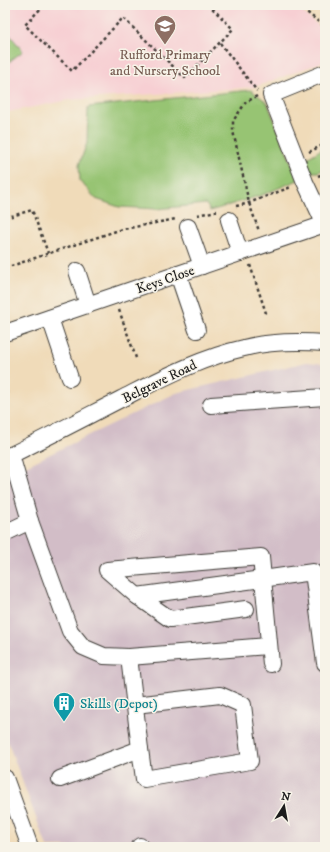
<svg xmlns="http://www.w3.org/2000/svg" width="330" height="852" font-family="'IM FELL DW Pica',serif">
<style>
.built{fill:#f7cfd3}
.industrial{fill:#d2bdc7}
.green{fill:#97c473;stroke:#5a7048}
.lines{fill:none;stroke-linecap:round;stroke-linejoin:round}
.minor-casing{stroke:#3c3934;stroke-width:18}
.path{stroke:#3c3934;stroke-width:2.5;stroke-dasharray:3 3;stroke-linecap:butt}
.minor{stroke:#fff;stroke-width:16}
.labels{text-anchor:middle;stroke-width:3;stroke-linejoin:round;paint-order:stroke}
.education-label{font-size:14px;fill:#785e54;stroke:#f7f3e8}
.street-label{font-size:14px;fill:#1c1c1c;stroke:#f7f3e8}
.culture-label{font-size:14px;fill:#0d838f;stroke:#f7f3e8;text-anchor:start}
</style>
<rect width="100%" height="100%" fill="#f7f3e8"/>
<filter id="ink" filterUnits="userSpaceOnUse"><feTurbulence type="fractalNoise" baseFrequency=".025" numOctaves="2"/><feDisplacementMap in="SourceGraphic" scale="8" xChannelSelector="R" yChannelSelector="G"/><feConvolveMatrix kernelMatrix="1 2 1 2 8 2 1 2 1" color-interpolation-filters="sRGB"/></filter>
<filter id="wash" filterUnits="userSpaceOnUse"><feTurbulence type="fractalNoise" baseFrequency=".012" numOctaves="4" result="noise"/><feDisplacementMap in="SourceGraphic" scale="16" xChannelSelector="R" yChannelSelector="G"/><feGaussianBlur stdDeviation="0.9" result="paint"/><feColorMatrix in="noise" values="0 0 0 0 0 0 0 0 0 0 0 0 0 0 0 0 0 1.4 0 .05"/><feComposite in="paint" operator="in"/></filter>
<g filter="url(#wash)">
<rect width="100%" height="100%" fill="#f0dbb9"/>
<polygon class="built" points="5,5 294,5 325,31 325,61 255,87 70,100 8,112 5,111"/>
<polygon class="industrial" points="307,362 325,364 325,847 47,847 5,735 5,476 176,393"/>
<g class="green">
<polygon points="5,29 23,51 5,65"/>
<polygon points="251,90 267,102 298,180 262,195 210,211 206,204 157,209 119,207 96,199 80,181 79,165 87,143 88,107"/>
<polygon points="325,147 325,169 318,172 309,172 304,160"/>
</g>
</g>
<g filter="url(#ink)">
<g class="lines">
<g class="minor-casing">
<g id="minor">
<polyline points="325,73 271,95 305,182 325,225"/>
<polyline points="229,220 240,253"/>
<polyline points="188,227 202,266"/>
<polyline points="77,271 88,305"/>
<polyline points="178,274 197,330"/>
<polyline points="50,318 70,378"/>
<polyline points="5,333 325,224"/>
<polyline points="211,405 325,397"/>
<polyline points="11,455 30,521 70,631 83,647 104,656 129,657 268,646"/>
<path d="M5,458C44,439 82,419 121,399C161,379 200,358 244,348C270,341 298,341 325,343"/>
<polyline points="5,533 30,521"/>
<polyline points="137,596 107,570 261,557 271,664"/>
<polyline points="246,609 170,619 137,596 313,572 325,663"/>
<polyline points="135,705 220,695 243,705 250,761 144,779 140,749"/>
<polyline points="5,778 30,847"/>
<polyline points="60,779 140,749 129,657"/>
<polyline points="140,846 140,847"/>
</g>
</g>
<g class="path">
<polyline points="44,5 25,25 72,71 123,18 185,78 233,29 209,5"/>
<polyline points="298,5 325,27"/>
<polyline points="220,43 257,91"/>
<polyline points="257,96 246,102 233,121 233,131 249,203 259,231"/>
<polyline points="309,152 325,144"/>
<polyline points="318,176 325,173"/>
<polyline points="236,206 246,204 291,187"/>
<polyline points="197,215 217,211"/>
<polyline points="5,218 32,210 48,253"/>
<polyline points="250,265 267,316"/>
<polyline points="5,268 119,230 176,219"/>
<polyline points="119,310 136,358"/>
<polyline points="5,387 8,396"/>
</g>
<use href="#minor" class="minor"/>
</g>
</g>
<defs>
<g id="school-pin" transform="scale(1.15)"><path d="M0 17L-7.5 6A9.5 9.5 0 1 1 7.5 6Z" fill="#8d6e63" stroke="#f7f3e8"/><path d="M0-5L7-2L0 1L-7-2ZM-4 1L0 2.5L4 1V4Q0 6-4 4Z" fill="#fff"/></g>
<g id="building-pin" transform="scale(1.15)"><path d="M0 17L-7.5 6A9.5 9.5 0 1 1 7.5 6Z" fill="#0f9aa8" stroke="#f7f3e8"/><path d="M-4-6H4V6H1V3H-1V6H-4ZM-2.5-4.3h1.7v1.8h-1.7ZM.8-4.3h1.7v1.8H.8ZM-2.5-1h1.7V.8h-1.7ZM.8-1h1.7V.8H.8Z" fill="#fff"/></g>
</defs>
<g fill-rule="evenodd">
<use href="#school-pin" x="165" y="26"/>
<use href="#building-pin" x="64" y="703"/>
</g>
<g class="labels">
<g class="education-label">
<text x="165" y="59">Rufford Primary<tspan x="165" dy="16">and Nursery School</tspan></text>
</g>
<g class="street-label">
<text transform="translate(165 279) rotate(-19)" y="5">Keys Close</text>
<text transform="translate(159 381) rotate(-26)" y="5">Belgrave Road</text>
</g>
<g class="culture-label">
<text x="80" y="708">Skills (Depot)</text>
</g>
</g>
<rect width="330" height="852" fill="none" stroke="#f7f3e8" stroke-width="20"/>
<g transform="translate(284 806) rotate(11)" stroke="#f7f3e8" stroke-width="3" paint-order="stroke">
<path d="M0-3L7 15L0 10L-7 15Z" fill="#1c1c1c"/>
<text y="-6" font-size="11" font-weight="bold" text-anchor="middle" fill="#1c1c1c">N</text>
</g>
</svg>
